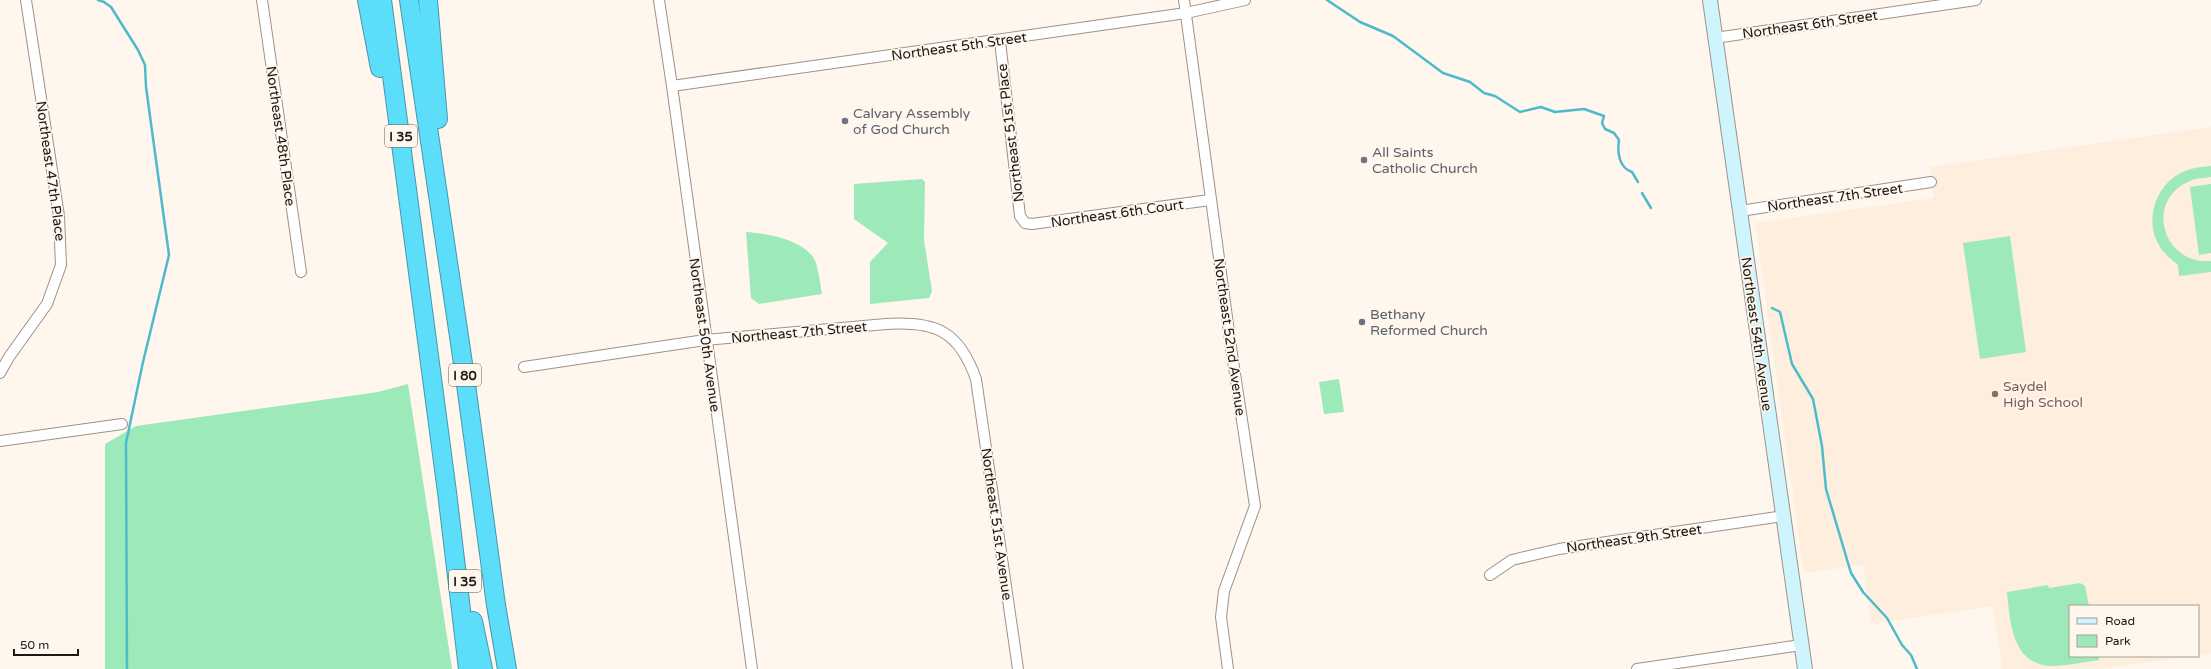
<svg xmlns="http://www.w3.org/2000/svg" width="2211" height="669" font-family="'Varela Round',sans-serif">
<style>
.built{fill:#feeedd}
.green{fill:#9de9b9}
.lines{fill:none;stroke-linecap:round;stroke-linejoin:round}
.stream{stroke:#4dbbca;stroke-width:2.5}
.minor-casing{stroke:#9c9288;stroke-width:12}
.secondary-casing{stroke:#9c9288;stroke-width:16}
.motorway-casing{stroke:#4698aa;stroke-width:20}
.minor{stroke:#fff;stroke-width:10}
.secondary{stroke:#cef5fe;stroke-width:14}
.motorway{stroke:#5cddfa;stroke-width:18}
.worship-dot{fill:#6b7280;stroke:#fff6ed;stroke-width:1.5}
.education-dot{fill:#8d6e63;stroke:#fff6ed;stroke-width:1.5}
.labels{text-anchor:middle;stroke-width:3.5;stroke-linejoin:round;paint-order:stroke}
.shield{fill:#fff6ed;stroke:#615b56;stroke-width:1}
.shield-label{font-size:13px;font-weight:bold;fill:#1d1915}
.street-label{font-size:14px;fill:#1d1915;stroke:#fff6ed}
.worship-label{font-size:14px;fill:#5b616d;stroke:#fff6ed;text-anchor:start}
.education-label{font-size:14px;fill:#785e54;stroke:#fff6ed;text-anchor:start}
</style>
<rect width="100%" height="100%" fill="#fff6ed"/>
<polygon class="built" points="2211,127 2211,653 2198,655 2198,606 2070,606 2070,656 2192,656 2100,669 2002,669 1993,606 1871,624 1863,565 1804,573 1755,223 1934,198 1930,167"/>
<g class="green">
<path d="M2211,166V177C2204,178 2196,178 2190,181C2144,200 2162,265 2211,261V272L2179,276L2178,265C2171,259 2164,254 2159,245C2146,224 2153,193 2173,178C2184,169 2198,167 2211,166Z"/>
<polygon points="922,179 925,182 924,240 932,291 929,298 870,304 870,262 888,243 854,219 854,184"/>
<polygon points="2211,184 2211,253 2199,255 2190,187"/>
<path d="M746,232C766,233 808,240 816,263C819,273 820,284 822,294L759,304L751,298Z"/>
<polygon points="2010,236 2026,352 1980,359 1963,243"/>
<polygon points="1339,379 1344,412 1324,414 1319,382"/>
<polygon points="408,384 452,669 105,669 105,444 136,426 378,392"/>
<path d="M2080,583L2085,586L2089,606H2070V656H2099V660C2084,662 2066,666 2051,666C2012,665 2010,621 2007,592L2048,585L2049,588Z"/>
</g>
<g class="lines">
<g class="stream">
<polyline points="98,0 104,2 111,7 138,50 145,65 146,87 169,255 143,362 126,443 127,669"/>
<path d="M1327,0L1360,22L1393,36L1443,73L1470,82L1484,93L1495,96L1520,112L1541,107L1555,112L1584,109L1604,116L1602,123L1605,129L1614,133L1619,140C1617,152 1619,168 1632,172L1638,182"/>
<polyline points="1642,193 1651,208"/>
<polyline points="1772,308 1780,312 1792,364 1813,399 1822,446 1826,489 1851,573 1863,592 1887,618 1902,645 1911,655 1917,669"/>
</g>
<g class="minor-casing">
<g id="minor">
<polyline points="262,0 301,272"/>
<polyline points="659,0 672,86 752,669"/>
<polyline points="1184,0 1232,354 1255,506 1224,591 1221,617 1228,669"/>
<polyline points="1715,38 1976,0"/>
<polyline points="1000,41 1020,216 1025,223 1032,224 1210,200"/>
<polyline points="672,86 1186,13 1245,0"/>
<polyline points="1740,211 1931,182"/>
<path d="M524,367L705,340L886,324C936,321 959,331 976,379L1018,669"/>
<polyline points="0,373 9,357 47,304 61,265 59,216 26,0"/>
<polyline points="0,441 122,424"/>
<polyline points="1490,575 1512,560 1559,549 1783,516"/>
<polyline points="1637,669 1801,645"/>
</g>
</g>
<g class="secondary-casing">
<polyline id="secondary" points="1710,0 1805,669"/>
</g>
<g class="motorway-casing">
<g id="motorway">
<polyline points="367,0 380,68"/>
<polyline points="382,0 447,492 468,669"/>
<polyline points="409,0 464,370 496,605 507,669"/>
<polyline points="428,0 438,119"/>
<polyline points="473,621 483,669"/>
</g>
</g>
<use href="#minor" class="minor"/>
<use href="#secondary" class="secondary"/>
<use href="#motorway" class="motorway"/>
</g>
<g class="worship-dot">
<circle cx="845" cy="121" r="4"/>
<circle cx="1364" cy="160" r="4"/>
<circle cx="1362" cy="322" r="4"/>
</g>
<circle class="education-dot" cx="1995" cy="394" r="4"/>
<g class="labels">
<g class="shield">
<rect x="385" y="125" width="32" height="22" rx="3"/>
<rect x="449" y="364" width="32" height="22" rx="3"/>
<rect x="449" y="570" width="32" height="22" rx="3"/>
</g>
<g class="shield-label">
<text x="401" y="141">I 35</text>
<text x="465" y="380">I 80</text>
<text x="465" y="586">I 35</text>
</g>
<g class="street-label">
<text transform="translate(1810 24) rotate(-8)" y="5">Northeast 6th Street</text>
<text transform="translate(959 46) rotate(-8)" y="5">Northeast 5th Street</text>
<text transform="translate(1010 133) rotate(-97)" y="5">Northeast 51st Place</text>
<text transform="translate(281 136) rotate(82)" y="5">Northeast 48th Place</text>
<text transform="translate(51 171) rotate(82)" y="5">Northeast 47th Place</text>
<text transform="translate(1835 197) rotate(-8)" y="5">Northeast 7th Street</text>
<text transform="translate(1117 213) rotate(-8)" y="5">Northeast 6th Court</text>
<text transform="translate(799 332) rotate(-5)" y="5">Northeast 7th Street</text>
<text transform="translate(1757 334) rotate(82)" y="5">Northeast 54th Avenue</text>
<text transform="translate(705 335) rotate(82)" y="5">Northeast 50th Avenue</text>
<text transform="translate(1230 337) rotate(82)" y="5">Northeast 52nd Avenue</text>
<text transform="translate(997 524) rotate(82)" y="5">Northeast 51st Avenue</text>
<text transform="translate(1634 538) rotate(-8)" y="5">Northeast 9th Street</text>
</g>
<g class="worship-label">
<text x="853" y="118">Calvary Assembly<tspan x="853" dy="16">of God Church</tspan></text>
<text x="1372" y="157">All Saints<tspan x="1372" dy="16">Catholic Church</tspan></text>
<text x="1370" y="319">Bethany<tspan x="1370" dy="16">Reformed Church</tspan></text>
</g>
<g class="education-label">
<text x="2003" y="391">Saydel<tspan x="2003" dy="16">High School</tspan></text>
</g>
</g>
<rect x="2069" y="605" width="130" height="52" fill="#fff6ed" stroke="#a59e97"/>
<rect x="2077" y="618" width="20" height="6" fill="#cef5fe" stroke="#a59e97"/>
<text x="2105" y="625" font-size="12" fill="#1d1915">Road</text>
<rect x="2077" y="635" width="20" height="12" fill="#9de9b9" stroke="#a59e97"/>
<text x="2105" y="645" font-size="12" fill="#1d1915">Park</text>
<path d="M14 649v6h64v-6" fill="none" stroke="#1d1915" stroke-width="2"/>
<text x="20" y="649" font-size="12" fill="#1d1915" stroke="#fff6ed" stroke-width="3" paint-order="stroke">50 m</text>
</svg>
